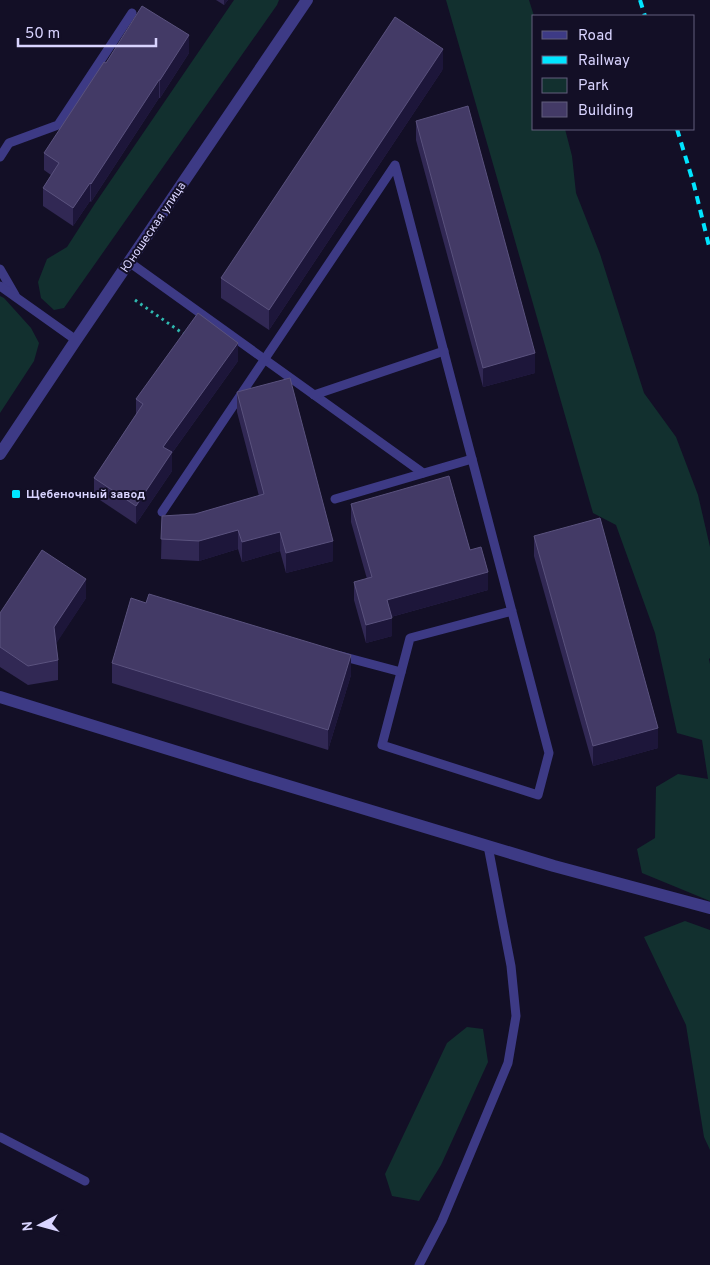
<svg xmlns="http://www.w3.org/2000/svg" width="710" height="1265" font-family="Overpass,sans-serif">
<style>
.green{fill:#12302f}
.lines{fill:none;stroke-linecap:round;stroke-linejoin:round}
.path{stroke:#2fb8b0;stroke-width:3;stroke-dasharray:2.5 4;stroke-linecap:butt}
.service{stroke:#3d3a85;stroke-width:9}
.minor{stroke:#3d3a85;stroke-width:12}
.rail{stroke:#00e5ff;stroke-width:4;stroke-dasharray:8 6;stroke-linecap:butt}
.wall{fill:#312854}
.shaded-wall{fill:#1d163a}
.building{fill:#433a66;stroke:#5a527e}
.poi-dot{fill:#00e5ff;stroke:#130f26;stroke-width:2}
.labels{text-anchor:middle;stroke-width:4;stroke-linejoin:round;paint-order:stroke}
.street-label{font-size:12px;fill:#d9d4ff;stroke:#130f26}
.poi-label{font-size:12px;font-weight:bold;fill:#d9d4ff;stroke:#130f26;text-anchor:start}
</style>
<rect width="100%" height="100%" fill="#130f26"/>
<g class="green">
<polygon points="234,0 279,0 277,5 64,308 54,310 41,298 38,282 47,259 67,247 94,205"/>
<polygon points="446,0 529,0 534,16 534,129 565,129 572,156 576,193 600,254 644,393 676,437 698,495 710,547 710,658 709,659 710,664 710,901 642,873 637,849 655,838 656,787 678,774 708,779 702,740 677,733 655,633 616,525 593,513"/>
<polygon points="0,296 4,298 31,328 39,343 34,361 0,413"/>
<polygon points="685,921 710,930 710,1150 704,1137 686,1025 644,937"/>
<polygon points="467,1027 483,1029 488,1062 441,1165 419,1201 392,1196 385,1174 447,1043"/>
</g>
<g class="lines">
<polyline class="path" points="135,300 185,335"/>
<g class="service">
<polyline points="0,157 9,143 58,125 132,13"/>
<polyline points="129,262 423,473"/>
<polyline points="0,269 15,295"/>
<polyline points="0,286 76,340"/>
<polyline points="314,395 444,351"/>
<polyline points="335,499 472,459"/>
<polyline points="162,512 395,165 549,753 538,795 382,745 410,638 512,611"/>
<polyline points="341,656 401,672"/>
<polyline points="0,1137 85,1181"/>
<polyline points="419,1265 442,1221 508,1063 516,1016 511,966 488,846"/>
</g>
<g class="minor">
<polyline points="0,454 76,340 307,0"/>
<polyline points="0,697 252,775 554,866 710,908"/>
</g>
<g class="rail">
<polyline points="640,0 645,16"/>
<polyline points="677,129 694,185 710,250"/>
</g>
</g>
<g class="wall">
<polygon points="216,0 228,0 224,5"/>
<polygon points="189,53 160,98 159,98 91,202 90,201 73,226 43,206 43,188 51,175 44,170 44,153 106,63"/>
<polygon points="443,69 269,330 221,298 221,278"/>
<polygon points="416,121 535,373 483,387 416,140"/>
<polygon points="238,361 172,453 172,471 136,524 94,496 94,478 136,415 136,399"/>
<polygon points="237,392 333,561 286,573 280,551 242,562 238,549 199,561 161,559 162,516 195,514 259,496 237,412"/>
<polygon points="351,504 470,550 488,590 391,617 392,636 366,643 354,600 354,582 367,579 351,522"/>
<polygon points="534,536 658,748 593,766 534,556"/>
<polygon points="86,598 56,643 58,660 58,680 28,685 0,667 0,613"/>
<polygon points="146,603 351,675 328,750 112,683 112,663"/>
</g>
<g class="shaded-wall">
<polygon points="224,0 228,0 224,5"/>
<polygon points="189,35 189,53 160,98 160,80"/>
<polygon points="443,49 443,69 269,330 269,310"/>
<polygon points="159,80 159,98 91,202 91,184"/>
<polygon points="90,183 90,201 73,226 73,208"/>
<polygon points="238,343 238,361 172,453 172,471 136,524 136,506 163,447"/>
<polygon points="535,353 535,373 483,387 483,368"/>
<polygon points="238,530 238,549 199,561 199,541"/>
<polygon points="280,532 280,551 242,562 242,542"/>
<polygon points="333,541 333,561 286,573 286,553"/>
<polygon points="488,572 488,590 387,618 387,600"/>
<polygon points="86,579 86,598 54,647 54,627"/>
<polygon points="392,618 392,636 366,643 366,625"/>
<polygon points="351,655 351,675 328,750 328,730"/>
<polygon points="658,728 658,748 593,766 593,746"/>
</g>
<g class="building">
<polygon points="142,6 189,35 160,80 159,80 91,184 90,183 73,208 43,188 59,163 44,153 104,62 106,63"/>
<polygon points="395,17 443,49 269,310 221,278"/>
<polygon points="468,106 535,353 483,368 416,121"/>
<polygon points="198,313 238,343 163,447 172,452 136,506 94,478 143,404 136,399"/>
<polygon points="290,378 333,541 286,553 280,532 242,542 238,530 199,541 161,539 162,516 195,514 264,494 237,392"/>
<polygon points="449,476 470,550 481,547 488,572 387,600 392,618 366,625 354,582 372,577 351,504"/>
<polygon points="600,518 658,728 593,746 534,536"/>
<polygon points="42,550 86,579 54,627 58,660 28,666 0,647 0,613"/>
<polygon points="149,594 351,655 328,730 112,663 131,598 146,603"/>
</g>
<rect class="poi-dot" x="11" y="489" width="10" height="10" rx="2.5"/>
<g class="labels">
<g class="street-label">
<text transform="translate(153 227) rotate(-56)" y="4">Юношеская улица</text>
</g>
<g class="poi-label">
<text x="26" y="498">Щебеночный завод</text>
</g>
</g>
<rect x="532" y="15" width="162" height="115" fill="#130f26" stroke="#625e7d"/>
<rect x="542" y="31" width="25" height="8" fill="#3d3a85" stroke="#625e7d"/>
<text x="578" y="40" font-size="15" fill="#d9d4ff">Road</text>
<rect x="542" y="56" width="25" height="8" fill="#00e5ff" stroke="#625e7d"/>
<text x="578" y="65" font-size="15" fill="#d9d4ff">Railway</text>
<rect x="542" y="78" width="25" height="15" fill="#12302f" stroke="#625e7d"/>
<text x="578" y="90" font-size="15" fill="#d9d4ff">Park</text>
<rect x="542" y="102" width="25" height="15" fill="#433a66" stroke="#625e7d"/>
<text x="578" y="115" font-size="15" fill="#d9d4ff">Building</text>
<g transform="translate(40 1225) rotate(264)" stroke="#130f26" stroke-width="4" paint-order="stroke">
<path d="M0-4L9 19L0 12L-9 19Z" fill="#d9d4ff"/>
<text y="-8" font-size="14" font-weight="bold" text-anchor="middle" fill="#d9d4ff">N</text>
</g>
<path d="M18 38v8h138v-8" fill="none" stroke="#d9d4ff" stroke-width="2.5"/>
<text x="25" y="38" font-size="15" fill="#d9d4ff" stroke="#130f26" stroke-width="4" paint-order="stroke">50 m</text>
</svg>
